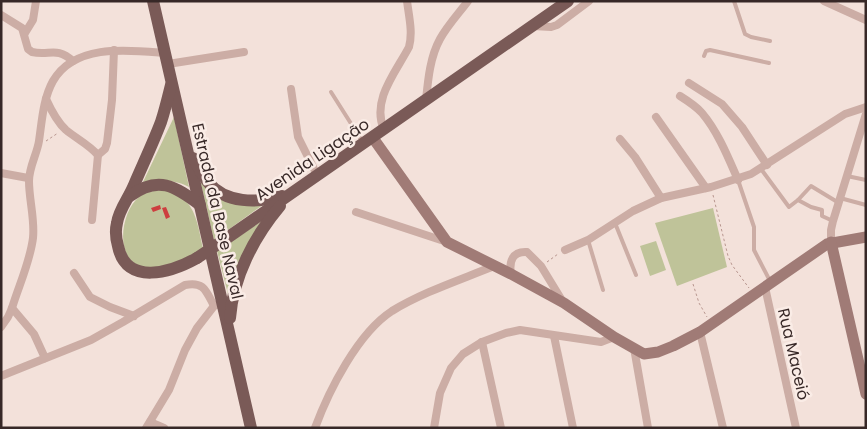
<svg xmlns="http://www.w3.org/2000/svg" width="867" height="429" font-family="Poppins,sans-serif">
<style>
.green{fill:#bfc399}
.building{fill:#cd3e3f}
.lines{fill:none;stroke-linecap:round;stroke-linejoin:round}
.path{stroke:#b8968f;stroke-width:1;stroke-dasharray:2.5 2.5;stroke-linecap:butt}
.service{stroke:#ccada5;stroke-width:4}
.minor{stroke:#ccada5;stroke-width:8}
.secondary{stroke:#a07b76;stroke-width:11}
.primary{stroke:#7a5a57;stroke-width:12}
.primary-bridge{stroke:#7a5a57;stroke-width:12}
.labels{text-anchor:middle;stroke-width:5;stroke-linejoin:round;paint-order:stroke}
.street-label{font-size:16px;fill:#372827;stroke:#faece6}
</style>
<rect width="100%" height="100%" fill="#f3e1da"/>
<g class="green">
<path d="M174,117L189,187C173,179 160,180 143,182Z"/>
<polygon points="199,175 203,181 264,204 214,240"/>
<path d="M165,189C170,192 178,195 183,199C197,209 199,232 203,248C187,259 161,271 141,266C114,259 121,211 139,197C146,191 156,191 165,189Z"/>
<polygon points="713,208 727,267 677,286 655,223"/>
<polygon points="265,219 228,294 217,251"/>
<polygon points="656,241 666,270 650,276 640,246"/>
</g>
<g class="building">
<polygon points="160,205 161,209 153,212 151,208"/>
<polygon points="166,207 170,217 166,219 162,208"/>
</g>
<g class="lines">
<g class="path">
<polyline points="46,141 58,133"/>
<polyline points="713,195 728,256 732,265 749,288"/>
<polyline points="547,262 558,254"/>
<polyline points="693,284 699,303 707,317"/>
</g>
<g class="service">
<polyline points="734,1 745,34 751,37 770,41"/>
<polyline points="704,56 706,51 710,50 769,63"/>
<polyline points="331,92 362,141"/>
<polyline points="761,169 789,207 798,200 811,207 822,210 822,216 833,221"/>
<polyline points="847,176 866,180"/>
<polyline points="738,180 754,227 754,250 770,281"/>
<polyline points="840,198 866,205"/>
<polyline points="798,200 811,186 839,203"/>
<polyline points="615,223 636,275"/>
<polyline points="588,240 603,290"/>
</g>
<g class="minor">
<polyline points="824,1 866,20"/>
<path d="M1,15L22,28L28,49L32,52C50,56 56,46 73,61"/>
<polyline points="533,26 551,27 557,25 589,1"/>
<polyline points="25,33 33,20 36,1"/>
<polyline points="168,64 244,52"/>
<polyline points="689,83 722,104 742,127 767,165"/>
<polyline points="291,89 298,137 317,175"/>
<path d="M680,96C688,101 696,106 702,113C718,132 728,157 738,180"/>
<path d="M46,99C51,110 57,122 66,130C77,139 88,144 98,155L105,149L107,143L112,100L114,50"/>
<path d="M426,100C428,80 430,57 440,39C447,26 459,13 468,1"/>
<polyline points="656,117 706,188"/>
<path d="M384,130C371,100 396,72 409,47C413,32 409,17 407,1"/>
<polyline points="620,139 635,157 661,198"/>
<polyline points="1,173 28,178"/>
<polyline points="356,212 447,242"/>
<polyline points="92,220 98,155"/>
<polyline points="831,242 831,230 833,221 866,114"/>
<polyline points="565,250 588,240 633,211 661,198 711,187 751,174 845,114 866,107"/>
<polyline points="74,273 90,297 110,307 134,316"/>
<path d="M511,274C509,262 512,251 527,252L541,266L563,302"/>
<polyline points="765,287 796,428"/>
<polyline points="12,308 34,334 45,358"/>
<path d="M1,327L8,317L12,308C19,285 30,262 33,238C35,219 29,200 29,181C29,167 37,154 39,141C42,121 43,99 53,81C75,43 129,50 165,53"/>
<polyline points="700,332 723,428"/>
<polyline points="554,336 573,428"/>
<polyline points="482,342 501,428"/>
<polyline points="634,348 648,428"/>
<path d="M1,376L91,340L123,322L185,285C204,281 206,291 214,306"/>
<polyline points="150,422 164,428"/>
<polyline points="146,428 169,390 185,350 197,328 214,306 219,304"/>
<path d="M315,428C329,390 358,333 392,311C423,292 460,280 494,266"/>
<polyline points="434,428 440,393 451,368 463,354 482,342 506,333 520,330 601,342 614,337"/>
</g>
<g class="secondary">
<polyline points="373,138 447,242 511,274 564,303 614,337 644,354 658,352 673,346 700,332 827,244 866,237"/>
<polyline points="831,242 866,394"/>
</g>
<g class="primary">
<polyline points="153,1 251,428"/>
<path d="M171,85C168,97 165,110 161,122C153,143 143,164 134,185C129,198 119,209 117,223C115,231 116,239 118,246C126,287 172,272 197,258"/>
<path d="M193,158C198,166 202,175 208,182C225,204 258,203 282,196"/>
<path d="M130,196C158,175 175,186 200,205"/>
<polyline points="227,238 568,1"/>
<path d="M230,318C233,277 254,237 280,206"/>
</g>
<polyline class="primary-bridge" points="197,258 227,238"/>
</g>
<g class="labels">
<g class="street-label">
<text transform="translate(312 159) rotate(-34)" y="6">Avenida Ligação</text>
<text transform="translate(218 211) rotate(77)" y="6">Estrada da Base Naval</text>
<text transform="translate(794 354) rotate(77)" y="6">Rua Maceió</text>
</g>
</g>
<rect width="867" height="429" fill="none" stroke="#372827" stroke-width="5"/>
</svg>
